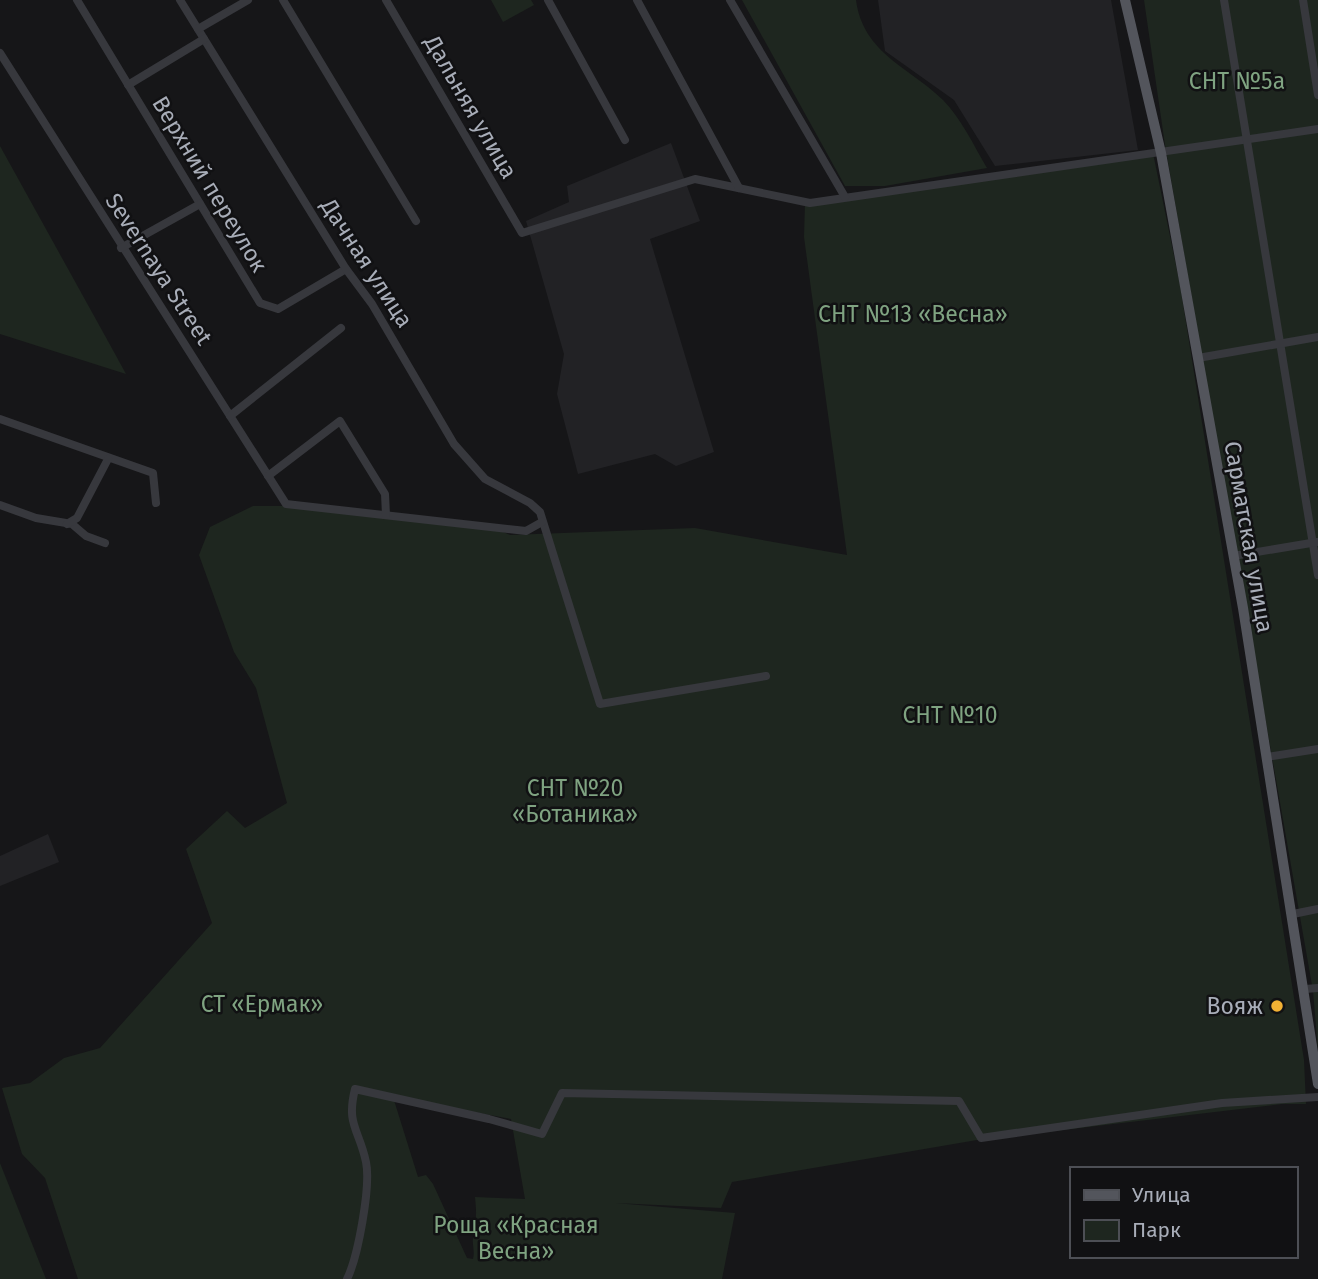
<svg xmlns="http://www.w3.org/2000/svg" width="1318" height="1279" font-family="'Fira Sans',sans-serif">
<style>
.built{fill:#222225}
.green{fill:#1e261f;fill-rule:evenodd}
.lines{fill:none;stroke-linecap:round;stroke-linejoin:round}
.minor{stroke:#37383d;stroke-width:8}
.major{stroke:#53555c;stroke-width:10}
.poi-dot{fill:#f2b134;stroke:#111113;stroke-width:2.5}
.labels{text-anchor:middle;stroke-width:5;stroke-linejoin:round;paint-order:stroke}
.park-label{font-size:23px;fill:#7fa381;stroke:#111113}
.street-label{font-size:23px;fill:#a8adb8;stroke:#111113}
.poi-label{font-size:23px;fill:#a8adb8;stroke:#111113;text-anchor:end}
</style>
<rect width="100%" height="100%" fill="#161618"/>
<g class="built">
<polygon points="878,0 1111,0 1138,150 995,166 954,100 885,51"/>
<polygon points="671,143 700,221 650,239 714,452 676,466 655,454 578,474 557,394 564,354 526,221 569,202 567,186"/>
<polygon points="48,834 59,862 0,886 0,856"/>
</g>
<g class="green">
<polygon points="491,0 531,0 534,5 503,22"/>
<path d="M742,0H856C863,54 911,68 943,100C961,118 974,146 987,168L885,186H845Z"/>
<polygon points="1144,0 1318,0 1318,1050 1313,991 1165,145"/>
<polygon points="0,146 109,343 126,374 0,334"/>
<path d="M1153,153L1180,285L1304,1060L1306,1104H1282L977,1140L732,1182L721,1208L615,1203L735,1213L722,1279H78L45,1178L22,1154L2,1088L30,1083L64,1058L100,1048L212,923L186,849L227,811L245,828L287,803L256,688L234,652L199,555L210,527L253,506H294L483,523L510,535L695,528L847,555L804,237L805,203ZM393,1097L511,1119L525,1199L475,1197C477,1217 476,1218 473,1237C472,1245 475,1251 473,1259L467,1258L433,1184L426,1175L418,1177Z"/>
<polygon points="0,1163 46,1279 0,1279"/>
</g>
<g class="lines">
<g class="minor">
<polyline points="77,0 260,303 278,309 346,269"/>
<polyline points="180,0 346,269 372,304 454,444 485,479 530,503 540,512 600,704 766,676"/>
<polyline points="283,0 416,221"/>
<polyline points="386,0 522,233 695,179 810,203 1318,129"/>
<polyline points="548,0 625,140"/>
<polyline points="637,0 739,188"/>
<polyline points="730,0 845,197"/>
<polyline points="1224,0 1318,575"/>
<polyline points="1303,0 1318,95"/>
<polyline points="198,29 248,0"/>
<polyline points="0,53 286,504 526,531 542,522"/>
<polyline points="128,85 204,39"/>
<polyline points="121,248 200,204"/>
<polyline points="1198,358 1318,337"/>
<polyline points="230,416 341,328"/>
<polyline points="0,419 153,473 156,503"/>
<polyline points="268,476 340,421 385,494 386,515"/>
<polyline points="0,505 36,518 72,524 86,536 105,543"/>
<polyline points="67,524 77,518 108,459"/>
<polyline points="1233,556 1317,542"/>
<polyline points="1267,757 1318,749"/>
<polyline points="1293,914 1318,909"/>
<polyline points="1305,989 1318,988"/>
<path d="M347,1279C358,1257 371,1186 366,1162C359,1129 346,1125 355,1089L489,1119L542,1134L562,1093L959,1101L981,1138L1222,1103L1318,1097"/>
</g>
<polyline class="major" points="1125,0 1161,153 1243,608 1318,1084"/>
</g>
<circle class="poi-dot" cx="1277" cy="1006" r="7"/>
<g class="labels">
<g class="park-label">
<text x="1237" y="89">СНТ №5а</text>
<text x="913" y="322">СНТ №13 «Весна»</text>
<text x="950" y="723">СНТ №10</text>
<text x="575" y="796">СНТ №20<tspan x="575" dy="26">«Ботаника»</tspan></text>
<text x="262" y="1012">СТ «Ермак»</text>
<text x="516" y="1233">Роща «Красная<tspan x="516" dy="26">Весна»</tspan></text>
</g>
<g class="street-label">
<text transform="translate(471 107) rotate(60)" y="8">Дальняя улица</text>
<text transform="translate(210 184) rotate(59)" y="8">Верхний переулок</text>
<text transform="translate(367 263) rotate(57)" y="8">Дачная улица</text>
<text transform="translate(159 269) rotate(57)" y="8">Severnaya Street</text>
<text transform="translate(1249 537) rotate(80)" y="8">Сарматская улица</text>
</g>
<g class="poi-label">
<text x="1263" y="1014">Вояж</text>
</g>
</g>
<rect x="1070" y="1167" width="228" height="91" fill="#111113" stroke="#4d4f55" stroke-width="2"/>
<rect x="1084" y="1190" width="35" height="10" fill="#53555c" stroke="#4d4f55" stroke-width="2"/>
<text x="1132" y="1202" font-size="21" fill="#a8adb8">Улица</text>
<rect x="1084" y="1220" width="35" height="21" fill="#1e261f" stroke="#4d4f55" stroke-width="2"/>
<text x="1132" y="1237" font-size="21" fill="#a8adb8">Парк</text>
</svg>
